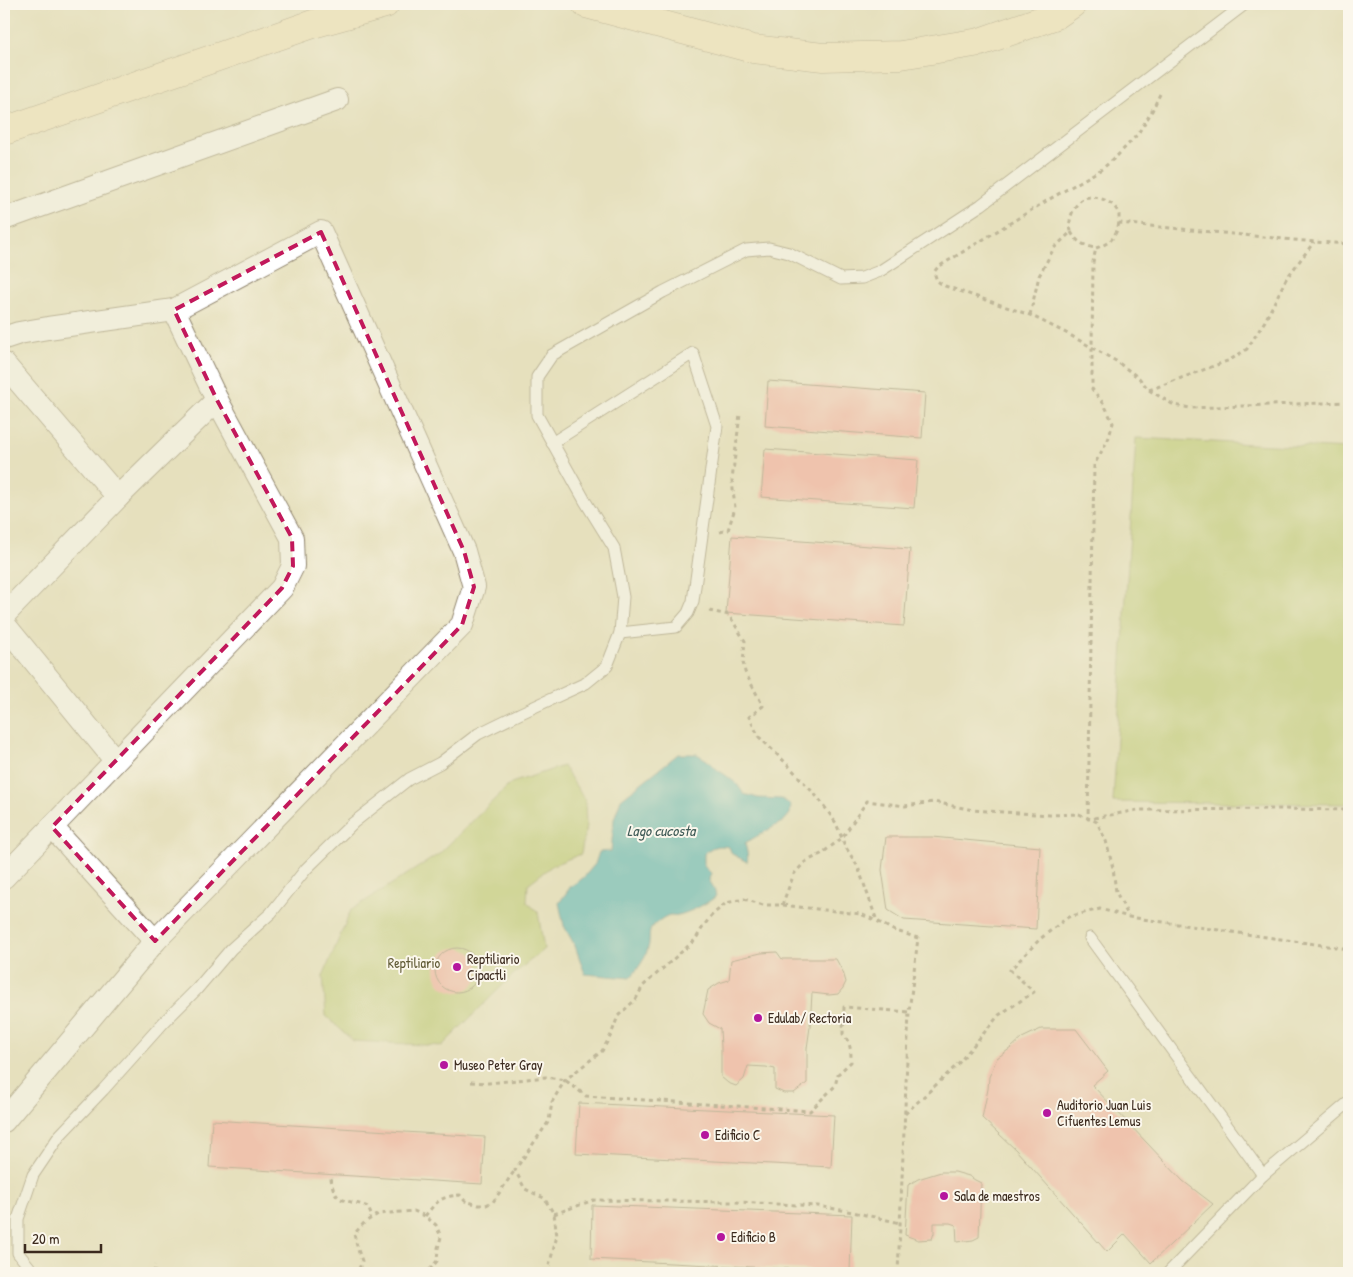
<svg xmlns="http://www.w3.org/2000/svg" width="1353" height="1277" font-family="'Patrick Hand',sans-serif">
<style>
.green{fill:#b8c96c;stroke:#7a7a45}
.water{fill:#42b1bc;stroke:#3e6e6d}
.building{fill:#faa099}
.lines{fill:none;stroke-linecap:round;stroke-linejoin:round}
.service-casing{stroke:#90856e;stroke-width:13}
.minor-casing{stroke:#90856e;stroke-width:24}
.secondary-casing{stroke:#90856e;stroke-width:29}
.path{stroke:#90856e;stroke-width:3;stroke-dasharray:4 4;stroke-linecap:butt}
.service{stroke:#fff;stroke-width:11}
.minor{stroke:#fff;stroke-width:22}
.secondary{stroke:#f7e8c3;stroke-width:28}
.marked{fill:none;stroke:#c2185b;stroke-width:4;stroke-dasharray:10 6;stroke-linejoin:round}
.poi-dot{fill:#b5179e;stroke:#fbf7ec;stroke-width:2}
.labels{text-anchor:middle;stroke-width:4;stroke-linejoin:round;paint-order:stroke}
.poi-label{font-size:14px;fill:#3b2a1e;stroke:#fbf7ec;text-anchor:start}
.park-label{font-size:14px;fill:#605a35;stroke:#fbf7ec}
.water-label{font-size:15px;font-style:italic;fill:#3d5955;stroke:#fbf7ec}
</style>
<rect width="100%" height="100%" fill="#fbf7ec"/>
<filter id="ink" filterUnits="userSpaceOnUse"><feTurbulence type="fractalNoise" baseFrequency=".02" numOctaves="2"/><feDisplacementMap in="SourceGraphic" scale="10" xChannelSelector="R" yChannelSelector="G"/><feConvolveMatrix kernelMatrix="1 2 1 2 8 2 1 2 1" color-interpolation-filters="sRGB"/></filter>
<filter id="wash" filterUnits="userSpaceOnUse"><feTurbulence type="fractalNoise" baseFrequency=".0096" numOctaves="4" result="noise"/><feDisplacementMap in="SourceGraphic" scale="20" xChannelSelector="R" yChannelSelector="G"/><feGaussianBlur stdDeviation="1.12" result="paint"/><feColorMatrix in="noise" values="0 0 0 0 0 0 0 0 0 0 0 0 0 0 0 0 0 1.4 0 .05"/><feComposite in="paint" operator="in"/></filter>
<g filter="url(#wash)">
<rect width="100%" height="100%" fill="#e6e0bd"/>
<g class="green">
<polygon points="1136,438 1349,449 1349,804 1113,802"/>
<polygon points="563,766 585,800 586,826 581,854 553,865 528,884 527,902 538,912 544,949 514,974 442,1046 353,1041 326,1016 323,976 351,910 439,854 511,783"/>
</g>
<path class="water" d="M678,754H697L707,760L718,770L727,776L737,784L744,794L758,798L782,799L791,805L790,814L784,821L745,843C746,849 749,856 747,862L732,854L729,847C717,845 712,846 704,854V866L711,873L709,880L714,888L716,896C711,902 686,914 678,915C675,916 672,915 670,915C665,916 657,922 653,926C647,932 651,940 648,948C645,959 638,969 630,978L585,974L575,946L564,926L559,903L571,886L583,878L595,864L599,852L611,851L614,819L621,799Z"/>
<g id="blocks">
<g class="building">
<polygon points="768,381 925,393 922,438 765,426"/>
<polygon points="765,449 918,460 914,508 761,497"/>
<polygon points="732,536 910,549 904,626 726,613"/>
<polygon points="886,837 932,837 1040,847 1036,929 904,920 888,910 882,870"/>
<circle cx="457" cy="970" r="22"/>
<polygon points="777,952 782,959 836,959 843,972 846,982 843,988 838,994 829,995 812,993 810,1027 807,1048 807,1083 794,1093 784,1093 775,1089 775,1069 766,1067 748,1066 744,1079 736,1086 728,1083 721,1077 721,1047 720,1029 709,1023 703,1014 708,990 719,983 729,980 731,960 761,953"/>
<polygon points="1041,1029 1076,1029 1108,1071 1092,1085 1183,1181 1213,1204 1151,1263 1125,1234 1107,1252 1016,1150 982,1118 988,1089 989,1077 997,1058 1011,1048 1022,1038"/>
<polygon points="579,1103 834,1115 831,1167 576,1154"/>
<polygon points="212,1120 485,1137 482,1184 209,1167"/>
<polygon points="941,1172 955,1172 969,1176 975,1180 981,1183 979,1237 973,1240 957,1242 956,1225 950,1223 934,1223 934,1233 932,1239 918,1240 905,1235 908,1185 918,1179"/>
<polygon points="592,1205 852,1215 850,1272 591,1259"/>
</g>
</g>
</g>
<g filter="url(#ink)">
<use href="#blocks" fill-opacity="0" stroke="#90856e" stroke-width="1"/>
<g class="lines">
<g class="service-casing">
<g id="service">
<polyline points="552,443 693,353 717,426 693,601 688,613 676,627 620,633"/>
<polyline points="1090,938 1263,1175"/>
<polyline points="34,1273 18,1253 18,1219 33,1175 60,1135 103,1090 164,1022 197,989 231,949 271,913 306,869 353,823 409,779 440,763 478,734 521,713 586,683 607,666 620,633 623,597 614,548 585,501 537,415 537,377 552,355 663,292 746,250 769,248 789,253 841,279 862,278 880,271 981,205 1245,4"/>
<polyline points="1168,1273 1263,1175 1349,1102"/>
</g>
</g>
<g class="minor-casing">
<g id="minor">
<polyline points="4,219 337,100"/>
<polyline points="4,338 19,333 48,328 174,310 321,232 464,551 474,587 462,625 155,941 4,1121"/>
<polyline points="4,364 118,497"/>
<polyline points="4,615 118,497 217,400"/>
<polyline points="4,624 115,760"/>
<polyline points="52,827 155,941"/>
<polyline points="4,877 282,588 293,566 292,538 217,400 174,310"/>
</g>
</g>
<g class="secondary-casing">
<g id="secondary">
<polyline points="586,4 753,49 823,57 901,55 980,42 1056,15 1072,4"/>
<polyline points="4,131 313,24 385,4"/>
</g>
</g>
<g class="path">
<polyline points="1160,94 1151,113 1137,135 1118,155 1102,169 1048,200 938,267 934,272 937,281 945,286 1030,315 1068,334 1116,361 1139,378 1149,390 1174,405 1190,408 1349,402"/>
<path d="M1119,223C1115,238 1111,243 1096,248L1093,262L1092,347V389L1104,404L1113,423L1108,440L1094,465L1088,819L1138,810L1280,809L1349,810"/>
<path d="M1071,232C1077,243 1085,246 1096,248"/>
<path d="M1030,315L1039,276L1054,248L1071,232C1071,229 1069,224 1070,221C1071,213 1077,201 1084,198C1096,194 1116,202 1119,215C1119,218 1119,221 1119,223L1315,242L1349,244"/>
<polyline points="1149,390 1230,360 1247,349 1265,321 1286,279 1314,242"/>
<polyline points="720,532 728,530 735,508 732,480 740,414"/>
<polyline points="709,611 729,615 745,641 743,662 745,672 763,706 749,717 759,737 787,764 819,799 836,823 845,846 858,867 877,921 893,930 918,938 909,1012 898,1273"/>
<polyline points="782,905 794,874 805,862 821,854 842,838 867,801 905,806 934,802 973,810 1049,815 1079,814 1097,822 1106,841 1113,868 1116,892 1129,917"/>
<path d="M471,1082L489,1083L546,1077L565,1080L586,1096L810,1111L835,1086L838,1074L851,1062C851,1050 851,1044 843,1034L844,1007L909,1012"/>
<polyline points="905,1114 957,1065 999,1015 1034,992 1010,970 1040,939 1068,917 1100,909 1129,917 1349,949"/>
<path d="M331,1178C334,1207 349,1198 368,1207L372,1217"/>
<polyline points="554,1214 594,1200 736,1202 818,1206 853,1212 900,1223"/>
<path d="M425,1216C438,1200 440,1197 460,1195L465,1201L479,1205H486L493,1202L515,1170"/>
<polyline points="359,1269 366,1273"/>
<polyline points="154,1273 155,1265"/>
<polyline points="352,1273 359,1269 362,1261 358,1250 354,1234 365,1222 378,1214 414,1211 425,1216 436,1225 441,1237 438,1248 437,1261 428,1272 429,1273"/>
<polyline points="547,1273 557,1236 554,1214 544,1198 525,1189 515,1170 549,1121 552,1102 565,1080 602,1051 611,1035 618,1016 636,999 643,986 695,940 703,927 711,916 726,903 744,899 763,905 782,905 860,914 877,921"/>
</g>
<use href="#service" class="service"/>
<use href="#minor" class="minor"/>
<use href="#secondary" class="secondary"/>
</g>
</g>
<path d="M0 0H1353V1277H0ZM321,232L464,551L474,587L462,625L155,941L52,827L282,588L293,566L292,538L217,400L174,310Z" fill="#e6e0bd" fill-opacity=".55" fill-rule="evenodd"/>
<path class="marked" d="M321,232L464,551L474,587L462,625L155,941L52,827L282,588L293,566L292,538L217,400L174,310Z"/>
<g class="poi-dot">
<circle cx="457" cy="967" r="5"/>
<circle cx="758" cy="1018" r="5"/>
<circle cx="444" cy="1065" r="5"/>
<circle cx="1047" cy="1113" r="5"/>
<circle cx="705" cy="1135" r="5"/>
<circle cx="944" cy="1196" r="5"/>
<circle cx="721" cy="1237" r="5"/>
</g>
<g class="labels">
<g class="poi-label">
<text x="467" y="964">Reptiliario<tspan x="467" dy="16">Cipactli</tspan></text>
<text x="768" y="1023">Edulab/ Rectoria</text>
<text x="454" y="1070">Museo Peter Gray</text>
<text x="1057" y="1110">Auditorio Juan Luis<tspan x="1057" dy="16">Cifuentes Lemus</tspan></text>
<text x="715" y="1140">Edificio C</text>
<text x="954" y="1201">Sala de maestros</text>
<text x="731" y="1242">Edificio B</text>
</g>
<g class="park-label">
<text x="414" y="968">Reptiliario</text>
</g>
<g class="water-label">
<text x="661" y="836">Lago cucosta</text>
</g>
</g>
<rect width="1353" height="1277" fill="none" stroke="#fbf7ec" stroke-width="20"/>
<path d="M25 1244v8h76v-8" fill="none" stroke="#3b2a1e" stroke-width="2.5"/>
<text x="32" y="1244" font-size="15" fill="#3b2a1e" stroke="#fbf7ec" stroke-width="4" paint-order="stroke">20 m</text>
</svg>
